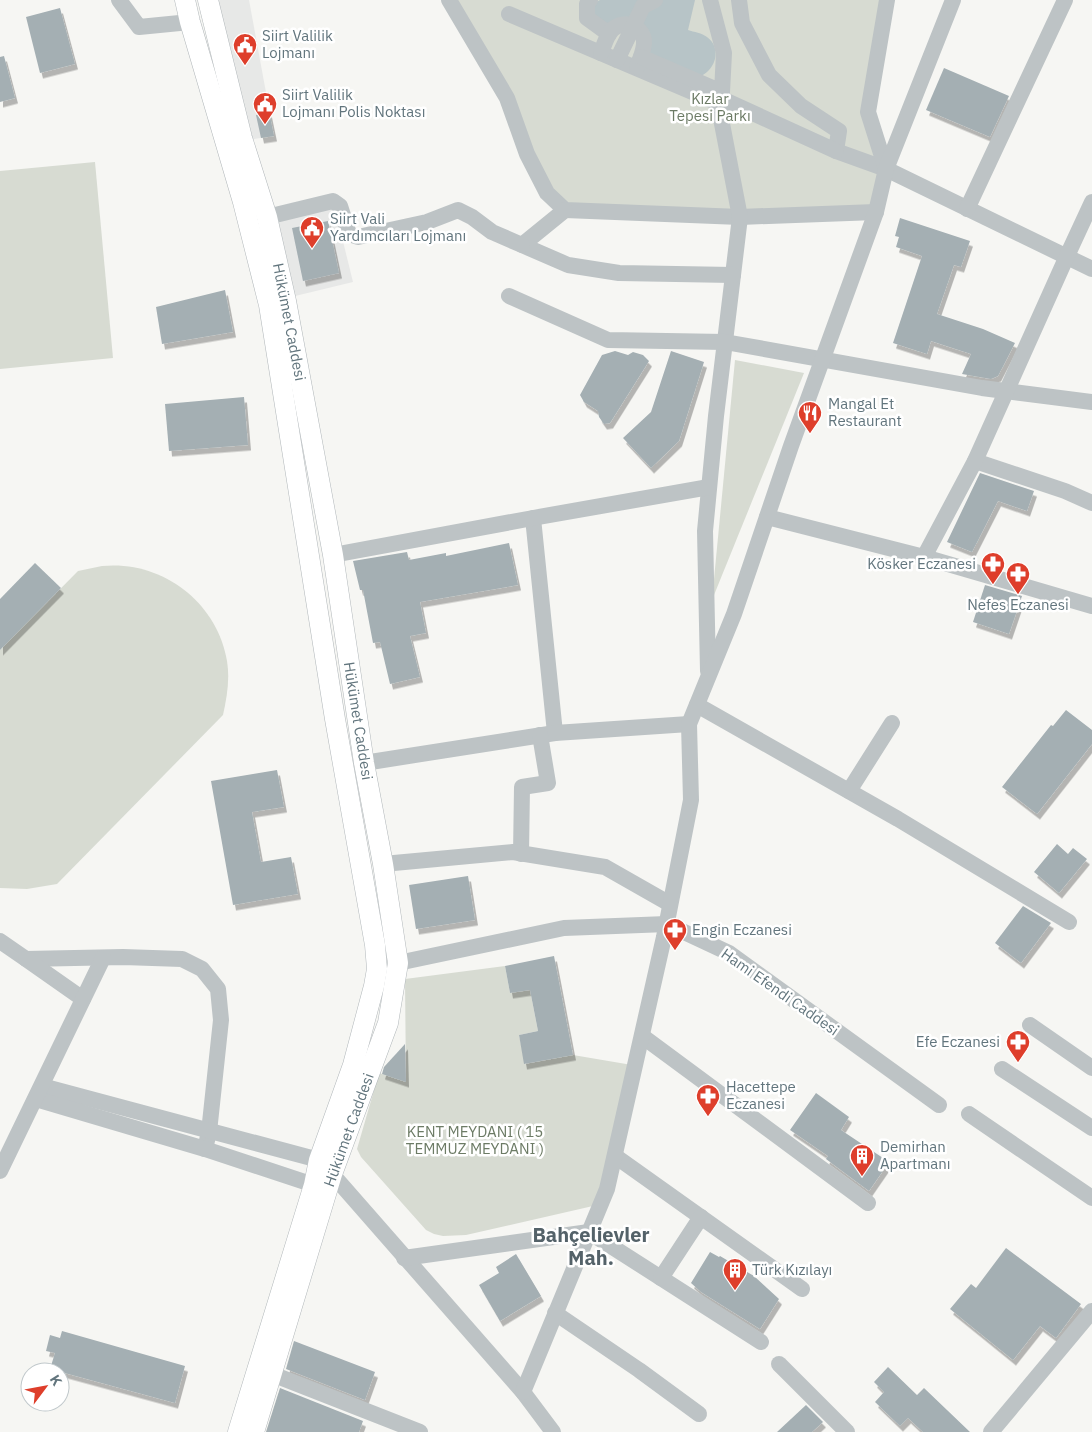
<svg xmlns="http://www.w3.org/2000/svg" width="1092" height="1432" font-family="'IBM Plex Sans',sans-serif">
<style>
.built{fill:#e7e8e7}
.green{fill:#d7dbd2}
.water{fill:#b7c4c7}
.building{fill:#a4afb3;filter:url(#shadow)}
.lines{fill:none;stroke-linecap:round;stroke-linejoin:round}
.major-casing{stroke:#b1b7ba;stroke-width:21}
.minor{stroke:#bdc3c5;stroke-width:16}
.major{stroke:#fff;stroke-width:20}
.labels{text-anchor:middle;stroke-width:5;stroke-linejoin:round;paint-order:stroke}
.poi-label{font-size:15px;fill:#62757d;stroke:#fff;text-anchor:start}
.park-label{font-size:15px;fill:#6c7b65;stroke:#fff}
.street-label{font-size:15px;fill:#62757d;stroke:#fff}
.district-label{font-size:20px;font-weight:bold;fill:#546269;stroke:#fff}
</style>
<defs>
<filter id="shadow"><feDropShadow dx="3" dy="5.5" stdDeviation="0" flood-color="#0004"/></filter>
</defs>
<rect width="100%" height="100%" fill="#f6f6f3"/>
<g class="built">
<polygon points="213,0 249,0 274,136 248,140"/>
<polygon points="334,205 353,282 291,297 272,220"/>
</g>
<g class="green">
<polygon points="449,0 887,0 868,112 886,169 876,212 565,210"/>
<polygon points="95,162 113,358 0,369 0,171"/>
<polygon points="735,360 804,373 712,600"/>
<path d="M102,566C162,560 217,602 227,661C230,679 227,697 223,715L57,884L27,889L0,888V650L78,571Z"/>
<polygon points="505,966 510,993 530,990 538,1031 519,1035 525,1064 573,1055 632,1065 602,1195 593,1206 466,1235 443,1236 434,1234 426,1230 361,1157 357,1149 379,1073 406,1082 405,979"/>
</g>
<path class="water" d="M600,0H695L688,30C694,32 702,33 707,37C722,48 716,69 701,76L644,52L648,39L609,29L592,13L596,2Z"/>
<g class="building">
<polygon points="60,8 75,64 40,73 26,17"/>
<polygon points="4,56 15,98 0,102 0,57"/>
<polygon points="944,68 1009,96 990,137 926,110"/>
<polygon points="269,112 274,136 261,138 256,115"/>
<polygon points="900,218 970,241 961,267 954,265 937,314 983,329 1015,343 998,376 991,379 962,374 971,354 931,341 927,354 893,343 922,256 896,247 899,237 895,236"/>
<polygon points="328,221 339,273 303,281 292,228"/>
<polygon points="225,290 233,332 162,344 156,307"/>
<polygon points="615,351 628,355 633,352 643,355 649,361 610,423 604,424 599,417 598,411 584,402 580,395 602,355"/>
<polygon points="671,351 704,362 679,441 651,468 623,438 651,412"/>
<polygon points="244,397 248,445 169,451 165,404"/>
<polygon points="980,473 1034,491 1027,511 998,501 972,552 947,542"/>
<polygon points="509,543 518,585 420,602 426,633 410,636 420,677 390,684 380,642 373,643 363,590 360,590 353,561 407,552 409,560 446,553 446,556"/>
<polygon points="35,563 61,588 0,650 0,599"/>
<polygon points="985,585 1022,596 1009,634 973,622"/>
<polygon points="1066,710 1092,730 1092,744 1037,814 1002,787 1051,725 1053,726"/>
<polygon points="277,770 284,807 252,812 261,862 291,857 298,894 233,905 211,781"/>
<polygon points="1057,844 1068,854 1073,848 1087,859 1059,893 1034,872"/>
<polygon points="468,876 475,920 416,929 409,885"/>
<polygon points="1023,906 1051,923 1021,963 995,943"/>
<polygon points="554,956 573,1055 524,1064 519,1035 538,1031 530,990 510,993 505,966"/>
<polygon points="405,1044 406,1082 382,1074 384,1067"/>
<polygon points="816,1093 849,1117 841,1130 889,1162 869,1191 826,1159 828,1156 790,1130"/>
<polygon points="1006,1248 1081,1304 1056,1338 1040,1326 1013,1360 950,1309 971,1284 976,1288"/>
<polygon points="710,1252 719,1257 720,1256 754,1276 779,1299 760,1329 701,1292 691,1283"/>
<polygon points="516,1254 541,1296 500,1321 479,1285 499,1273 496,1267"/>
<polygon points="62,1331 185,1366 175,1403 50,1369 55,1353 46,1351 50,1335 60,1338"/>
<polygon points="294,1341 375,1372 365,1400 286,1369"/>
<polygon points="888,1367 917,1395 924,1388 970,1432 923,1432 908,1418 900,1426 875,1402 884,1392 874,1382"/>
<polygon points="280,1388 363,1421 359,1432 266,1432"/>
<polygon points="806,1405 823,1422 812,1432 777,1432"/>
</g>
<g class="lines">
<g class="major-casing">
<g id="major">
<polyline points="185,0 190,22 243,202 269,305 335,719 375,945 377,969 374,986 353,1065 319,1160 314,1185 238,1432"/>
<polyline points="208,0 242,138 267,217 286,301 333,555 364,763 383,864 398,963 388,1023 332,1174 254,1432"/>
</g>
</g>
<g class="minor">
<polyline points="119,0 139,27 190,22"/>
<polyline points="449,0 507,98 527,154 547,193 565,210 740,217 876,212"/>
<polyline points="590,0 587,4 587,18 609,34"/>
<polyline points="739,0 742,23 769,75 801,106 839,131 836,151 886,169 1092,269"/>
<polyline points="509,14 718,103 740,217 716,416 705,531 708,671"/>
<path d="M601,53C604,45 607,34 613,29C624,19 642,26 644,40C645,49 640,59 637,67"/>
<polyline points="641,57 722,92 724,53 710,0"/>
<polyline points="617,60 643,6 655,0"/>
<polyline points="720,98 836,151"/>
<polyline points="886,169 868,112 887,0"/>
<polyline points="967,209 1065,0"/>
<polyline points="565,210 522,245 568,265 619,273 733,275"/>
<polyline points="267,217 333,201 340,206 349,234 358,237 427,222 458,210 472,217 492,232 522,245"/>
<polyline points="509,296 608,340 725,342 982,388 1092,402"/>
<polyline points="975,461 1065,491 1092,503"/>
<polyline points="767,517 924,557 1092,606"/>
<polyline points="533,518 555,733"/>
<polyline points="333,555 533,518 709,487"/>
<polyline points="924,557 975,461 1067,256 1092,202"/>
<polyline points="697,705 898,819 1069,922"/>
<polyline points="364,763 555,733 689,724"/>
<polyline points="849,791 892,723"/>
<polyline points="521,854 522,787 548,783 540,735"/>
<polyline points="383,864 513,852 605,867 670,904"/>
<polyline points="0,941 26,959 123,957 182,959 202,969 218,989 221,1020 209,1132 205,1149"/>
<polyline points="26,959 83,999"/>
<polyline points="398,963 564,928 667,924 729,953 939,1105"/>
<polyline points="1030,1025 1092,1068"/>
<polyline points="642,1036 868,1203"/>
<polyline points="1002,1069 1092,1128"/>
<polyline points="42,1086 319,1160"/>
<polyline points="36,1099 205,1149 314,1185"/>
<polyline points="969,1114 1092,1198"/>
<polyline points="615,1156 802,1289"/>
<polyline points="0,1171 103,958"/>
<polyline points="332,1174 523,1392 553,1432"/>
<polyline points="404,1258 589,1232 761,1342"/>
<polyline points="661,1278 701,1217"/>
<polyline points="555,1313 639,1370 699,1414"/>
<polyline points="779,1364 847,1432"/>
<polyline points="272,1374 420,1432"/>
<polyline points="523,1392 607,1189 664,937 691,800 689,724 734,614 791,446 876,212 886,169 953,0"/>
<polyline points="991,1432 1092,1311"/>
</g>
<use href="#major" class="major"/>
</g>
<defs>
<g id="civic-pin" transform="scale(1.25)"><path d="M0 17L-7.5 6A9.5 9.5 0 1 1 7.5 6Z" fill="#de3e2b" stroke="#fff"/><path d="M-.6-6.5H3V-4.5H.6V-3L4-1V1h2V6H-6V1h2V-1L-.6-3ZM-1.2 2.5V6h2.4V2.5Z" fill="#fff"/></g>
<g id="restaurant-pin" transform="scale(1.25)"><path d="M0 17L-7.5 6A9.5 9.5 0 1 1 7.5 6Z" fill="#de3e2b" stroke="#fff"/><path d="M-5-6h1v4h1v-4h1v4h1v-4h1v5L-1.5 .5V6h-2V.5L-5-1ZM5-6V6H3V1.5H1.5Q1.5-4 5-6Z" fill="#fff"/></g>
<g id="pharmacy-pin" transform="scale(1.25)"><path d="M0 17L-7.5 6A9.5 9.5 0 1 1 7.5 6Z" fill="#de3e2b" stroke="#fff"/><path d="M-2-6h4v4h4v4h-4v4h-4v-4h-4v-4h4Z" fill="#fff"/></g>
<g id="building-pin" transform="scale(1.25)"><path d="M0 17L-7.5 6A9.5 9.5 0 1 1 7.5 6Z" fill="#de3e2b" stroke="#fff"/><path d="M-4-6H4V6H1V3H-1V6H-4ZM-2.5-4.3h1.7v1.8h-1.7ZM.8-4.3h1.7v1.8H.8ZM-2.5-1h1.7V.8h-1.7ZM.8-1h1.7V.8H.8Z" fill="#fff"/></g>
</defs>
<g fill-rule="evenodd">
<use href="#civic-pin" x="245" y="45"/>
<use href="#civic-pin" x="265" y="104"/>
<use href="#civic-pin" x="312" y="228"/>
<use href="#restaurant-pin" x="810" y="413"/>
<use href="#pharmacy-pin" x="993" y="564"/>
<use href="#pharmacy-pin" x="1018" y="574"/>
<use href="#pharmacy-pin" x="675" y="930"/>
<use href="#pharmacy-pin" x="1018" y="1042"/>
<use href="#pharmacy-pin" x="708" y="1096"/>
<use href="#building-pin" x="862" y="1156"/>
<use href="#building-pin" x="735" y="1270"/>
</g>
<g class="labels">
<g class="poi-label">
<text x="262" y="41">Siirt Valilik<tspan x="262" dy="17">Lojmanı</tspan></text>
<text x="282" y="100">Siirt Valilik<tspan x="282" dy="17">Lojmanı Polis Noktası</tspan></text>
<text x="330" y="224">Siirt Vali<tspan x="330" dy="17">Yardımcıları Lojmanı</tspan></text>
<text x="828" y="409">Mangal Et<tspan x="828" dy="17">Restaurant</tspan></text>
<text x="976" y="569" text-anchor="end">Kösker Eczanesi</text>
<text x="1018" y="610" text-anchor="middle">Nefes Eczanesi</text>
<text x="692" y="935">Engin Eczanesi</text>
<text x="1000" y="1047" text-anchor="end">Efe Eczanesi</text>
<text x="726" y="1092">Hacettepe<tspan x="726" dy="17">Eczanesi</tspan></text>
<text x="880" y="1152">Demirhan<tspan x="880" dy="17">Apartmanı</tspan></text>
<text x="752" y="1275">Türk Kızılayı</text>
</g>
<g class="park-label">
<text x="710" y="104">Kızlar<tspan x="710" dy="17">Tepesi Parkı</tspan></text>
<text x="475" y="1137">KENT MEYDANI ( 15<tspan x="475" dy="17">TEMMUZ MEYDANI )</tspan></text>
</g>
<g class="street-label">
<text transform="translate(289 322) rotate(79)" y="5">Hükümet Caddesi</text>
<text transform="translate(358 721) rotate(81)" y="5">Hükümet Caddesi</text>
<text transform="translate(780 992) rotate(35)" y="5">Hami Efendi Caddesi</text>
<text transform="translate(349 1130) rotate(-70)" y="5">Hükümet Caddesi</text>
</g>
<g class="district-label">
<text x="591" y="1242">Bahçelievler<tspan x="591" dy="23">Mah.</tspan></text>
</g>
</g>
<g transform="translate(45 1387) rotate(58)"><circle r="24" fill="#ffffff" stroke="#c0c8cb"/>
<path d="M0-4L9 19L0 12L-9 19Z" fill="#de3e2b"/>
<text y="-8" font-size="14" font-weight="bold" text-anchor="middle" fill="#62757d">K</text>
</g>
</svg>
